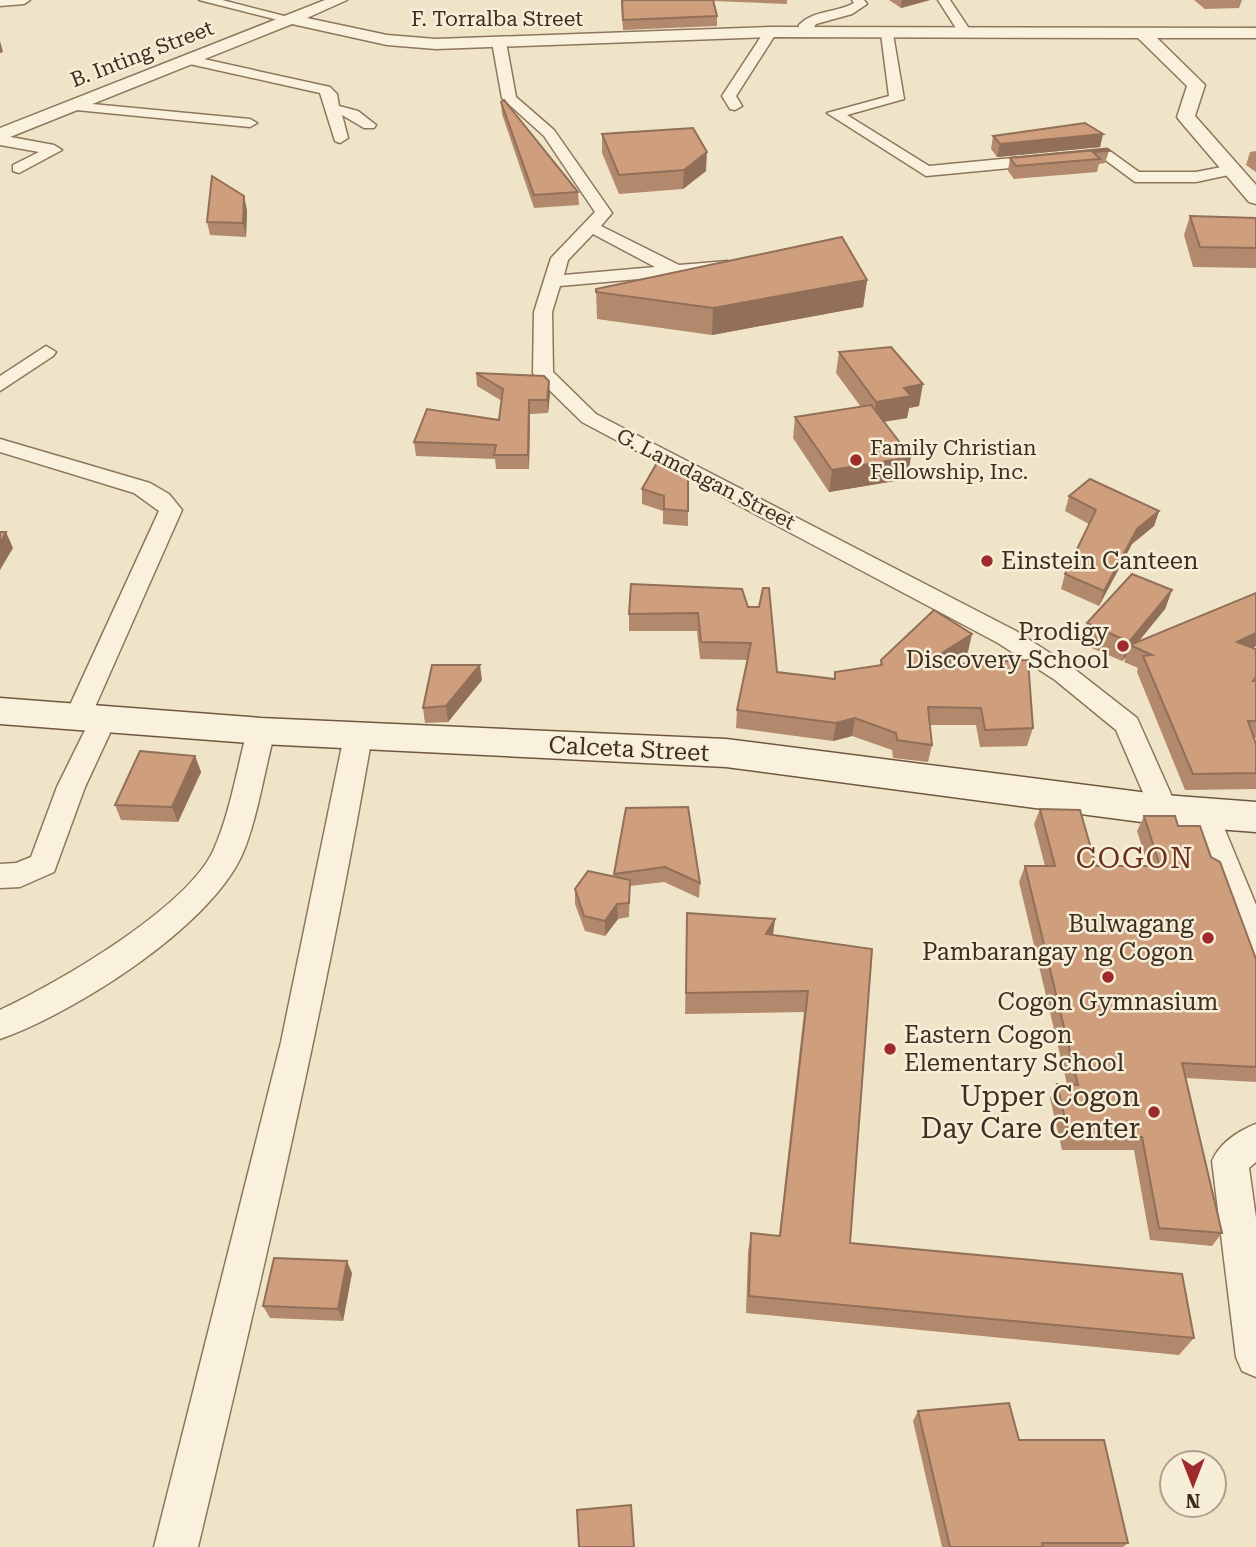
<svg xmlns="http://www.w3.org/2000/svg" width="1256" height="1547" font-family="'Roboto Serif',serif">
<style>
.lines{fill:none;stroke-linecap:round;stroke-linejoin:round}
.minor-casing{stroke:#8d765c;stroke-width:3}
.tertiary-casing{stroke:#8d765c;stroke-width:3}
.secondary-casing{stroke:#6f573f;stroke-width:3}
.minor{fill:#faf1dc;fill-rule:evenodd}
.tertiary{fill:#faf1dc;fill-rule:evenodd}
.secondary{fill:#faf1dc;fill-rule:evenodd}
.wall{fill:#b2896c}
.shaded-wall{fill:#916f58}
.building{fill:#cf9f7d;stroke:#916f58;stroke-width:2}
.poi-dot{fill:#9e2a2b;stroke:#f7eed8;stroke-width:2.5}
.labels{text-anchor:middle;stroke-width:5;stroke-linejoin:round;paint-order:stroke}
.far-street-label{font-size:21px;fill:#3d2e20;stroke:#f7eed8}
.far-poi-label{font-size:21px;fill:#3d2e20;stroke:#f7eed8;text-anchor:start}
.poi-label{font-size:24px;fill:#3d2e20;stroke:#f7eed8;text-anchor:start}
.street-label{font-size:24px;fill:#3d2e20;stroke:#f7eed8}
.quarter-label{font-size:28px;letter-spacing:2px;fill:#6b2e1e;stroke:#f7eed8}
.near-poi-label{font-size:28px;fill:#3d2e20;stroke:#f7eed8;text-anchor:end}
</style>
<rect width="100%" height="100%" fill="#f0e4c8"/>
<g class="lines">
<g class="minor-casing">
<g id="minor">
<polygon points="0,0 30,0 24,4 0,6"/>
<polygon points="199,0 222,0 300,20 294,24"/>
<path d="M852,0H864L867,4L852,14L816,24L809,35L798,32L799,25C813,10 836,13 854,3Z"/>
<polygon points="938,0 950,0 972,33 971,36 961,36"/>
<polygon points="766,29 777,32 736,96 742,106 735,110 730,109 722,96"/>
<polygon points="887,30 893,34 904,99 847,115 929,166 1107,149 1139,172 1196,172 1232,165 1240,170 1238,173 1196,182 1135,182 1104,159 926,176 827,113 889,96 881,34"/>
<path d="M499,38L506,42L516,97L554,130L612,213L601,226L679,265L728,261L737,266L728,271L560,286L552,312L553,372L596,414L1016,631L1073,668L1137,718L1178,810L1174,818L1164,821L1154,818L1116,730L1055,680L998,643L582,422L536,377L533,373L534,312L551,258L595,212L544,136L502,98L492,42ZM593,234L655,267L564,275L568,260Z"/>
<polygon points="190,56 330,87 337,94 339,106 358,111 376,125 374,128 364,128 342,115 348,138 340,143 335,141 320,93 185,63 185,57"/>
<polygon points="71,102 250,119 257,123 250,127 66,109 66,103"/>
<polygon points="0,135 54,145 62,150 19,173 13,171 13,165 39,152 0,145"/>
<polygon points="46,346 56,352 53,356 0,391 0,376"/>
<polygon points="0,439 150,483 169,494 182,510 91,716 87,723 78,725 69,723 65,716 159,511 134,493 0,452"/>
<polygon points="104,709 114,711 117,718 85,787 54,872 20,887 0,888 0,864 16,863 31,857 57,787 91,718 94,711"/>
<path d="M261,721L271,724L275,731C265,768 257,821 242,855C209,928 74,1013 0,1039V1010C58,983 189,907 214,849C230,813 237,769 247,731L251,724Z"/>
<path d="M358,726L368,729L372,736C325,1009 262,1278 198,1547H154L281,1042L344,736L348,729Z"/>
<polygon points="1204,802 1214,805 1218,813 1256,905 1256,956 1245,952 1240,943 1190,813 1194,805"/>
<path d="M1256,1124V1162L1249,1168L1256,1218V1377L1242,1371L1236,1357L1212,1161C1220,1143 1238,1131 1256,1124Z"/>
</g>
</g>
<g class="tertiary-casing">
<polygon id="tertiary" points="325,0 347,0 307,18 387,35 436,39 771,27 1256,28 1256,38 1157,38 1205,85 1195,116 1256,185 1256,204 1249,202 1180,121 1177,117 1187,86 1138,38 771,37 436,49 387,45 292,24 0,141 0,128"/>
</g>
<g class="secondary-casing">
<polygon id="secondary" points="0,698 261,718 726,739 1164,795 1256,802 1256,832 1164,825 726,767 261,744 0,724"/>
</g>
<use href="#minor" class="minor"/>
<use href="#tertiary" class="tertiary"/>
<use href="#secondary" class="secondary"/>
</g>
<g class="wall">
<polygon points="621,0 787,0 787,4 713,1 717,16 717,26 623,30"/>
<polygon points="889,0 930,0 901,8"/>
<polygon points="1194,0 1242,0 1239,8 1205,9"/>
<polygon points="501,102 578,192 579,205 534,208 502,114"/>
<polygon points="602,134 706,171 683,189 619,194 602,153"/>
<polygon points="1103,134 1100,147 997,157 991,149 993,136"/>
<polygon points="1109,151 1105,163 1099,164 1097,172 1014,179 1008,171 1010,158"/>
<polygon points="1256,151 1256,172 1246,165 1250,152"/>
<polygon points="247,210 246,237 210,235 207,222"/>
<polygon points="1190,216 1256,218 1256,268 1193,267 1184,235"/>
<polygon points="867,280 863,307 712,335 597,319 596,289"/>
<polygon points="839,352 919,406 909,408 907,418 884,422 907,479 829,492 793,438 795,417 861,407 836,373"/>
<polygon points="476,373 550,394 548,413 530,414 529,469 496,469 495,459 416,456 414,442 499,420 502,401 477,386"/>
<polygon points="688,466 688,526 663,524 663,511 642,504 642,489"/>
<polygon points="1069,496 1159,511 1154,526 1132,544 1099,606 1061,589 1065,574 1089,524 1065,511"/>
<polygon points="1172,590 1165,609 1138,642 1256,593 1256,646 1252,647 1256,649 1256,738 1254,738 1256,744 1256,789 1185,790 1137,672 1138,668 1124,662 1126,657 1122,661 1080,643 1087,623"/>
<polygon points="748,607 777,672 834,679 835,672 880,665 881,660 968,652 947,664 1033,728 1027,746 980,747 976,725 930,725 932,745 928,762 893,758 892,750 852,736 833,741 736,728 737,710 748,660 700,659 697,631 629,631 629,614"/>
<polygon points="482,680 448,722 425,723 423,708"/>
<polygon points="195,756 201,772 178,822 121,820 115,805"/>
<polygon points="626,808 700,883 699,898 664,882 630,886 629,917 618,919 605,936 585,931 575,904 575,889 614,876"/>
<polygon points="1040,809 1096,866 1148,866 1137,831 1144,816 1178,826 1211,857 1256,959 1256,1082 1185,1078 1222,1233 1212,1246 1150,1240 1134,1150 1062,1150 1050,1098 1057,1084 1067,1084 1019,882 1025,866 1045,866 1034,824"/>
<polygon points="687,913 775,919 773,935 872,949 850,1243 1194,1338 1179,1355 746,1313 748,1252 751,1233 779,1236 804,1012 685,1014"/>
<polygon points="352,1273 343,1321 270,1318 263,1306"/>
<polygon points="918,1411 1019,1440 1128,1543 1123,1547 942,1547 913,1421"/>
</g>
<g class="shaded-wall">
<polygon points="902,0 930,0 901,8"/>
<polygon points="0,41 3,52 0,53"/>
<polygon points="1103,134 1100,147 997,157 1000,144"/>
<polygon points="707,152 706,171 683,189 684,170"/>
<polygon points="244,196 247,210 246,237 243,223"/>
<polygon points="867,280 863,307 712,335 713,308"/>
<polygon points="549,381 550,394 548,413 547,400"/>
<polygon points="923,384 919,406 909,408 907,418 873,423 876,402 904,388"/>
<polygon points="529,400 530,414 529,469 528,455"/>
<polygon points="911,457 907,479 829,492 832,470"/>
<polygon points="1159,511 1154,526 1132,544 1099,606 1104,591 1137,529"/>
<polygon points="6,532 13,548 0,570 0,543"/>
<polygon points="1172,590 1165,609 1134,647 1130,645 1126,657 1122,661 1129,642"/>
<polygon points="1256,633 1256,646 1230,658 1237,642"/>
<polygon points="972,634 968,652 918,683 921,666"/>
<polygon points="480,665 482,680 448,722 446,706"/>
<polygon points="855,718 852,736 833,741 836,723"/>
<polygon points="195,756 201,772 178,822 172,807"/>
<polygon points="617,904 618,919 605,936 605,921"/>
<polygon points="775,919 772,941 766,934"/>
<polygon points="347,1261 352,1273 343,1321 338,1309"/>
</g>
<g class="building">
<polygon points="622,0 713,0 717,16 623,20"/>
<polygon points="504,100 578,192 534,195 501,102"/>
<polygon points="1085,123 1103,134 1000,144 993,136"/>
<polygon points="693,128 707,152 684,170 619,175 602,134"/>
<polygon points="1107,149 1109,151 1093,152 1100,159 1016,166 1010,158"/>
<polygon points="212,176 244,196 243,223 207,222"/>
<polygon points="1190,216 1256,218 1256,248 1200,247"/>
<polygon points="842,237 867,280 713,308 596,292 596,289"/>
<polygon points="891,347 923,384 904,388 911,396 876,402 839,352"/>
<polygon points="476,373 544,376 549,381 547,400 529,400 528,455 494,455 496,445 414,442 427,409 499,420 503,389"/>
<polygon points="871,405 911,457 832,470 795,417"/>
<polygon points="662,454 688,466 688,511 664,509 664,496 642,489"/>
<polygon points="1090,479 1159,511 1137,529 1104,591 1065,574 1096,510 1069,496"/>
<polygon points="0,532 6,532 0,543"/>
<polygon points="1132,574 1172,590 1129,642 1087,623"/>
<polygon points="631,584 742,589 748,607 759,607 763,588 769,588 777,672 835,679 835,672 882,665 881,660 934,610 972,634 921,666 1028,660 1033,728 985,730 981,708 928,707 932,745 897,740 896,733 855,718 836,723 737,710 751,643 701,642 698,613 629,614"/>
<polygon points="1256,593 1256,633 1237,642 1256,649 1256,677 1253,681 1256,681 1256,721 1248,721 1256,744 1256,773 1193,774 1143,656 1152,655 1130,645"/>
<polygon points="432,665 480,665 446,706 423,708"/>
<polygon points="140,751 195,756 172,807 115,805"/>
<polygon points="688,807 700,883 665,867 614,874 626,808"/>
<polygon points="1040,809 1080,810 1096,866 1160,866 1144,816 1175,816 1178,826 1200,826 1211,857 1220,862 1256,959 1256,1067 1182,1063 1222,1233 1159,1228 1142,1137 1069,1136 1057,1084 1078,1085 1025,866 1055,866"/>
<polygon points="588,871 630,880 629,903 617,904 605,921 584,916 575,889"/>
<polygon points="687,913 775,919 766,934 872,949 850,1243 1182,1274 1194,1338 749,1296 751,1233 780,1236 808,991 686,993"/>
<polygon points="274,1258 347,1261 338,1309 263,1306"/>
<polygon points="1009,1403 1019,1440 1104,1440 1128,1543 1042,1543 1043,1547 950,1547 918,1411"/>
<polygon points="631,1505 634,1547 579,1547 577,1510"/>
</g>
<g class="poi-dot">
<circle cx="856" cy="460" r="7"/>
<circle cx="987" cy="561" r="7"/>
<circle cx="1123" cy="646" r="7"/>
<circle cx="1208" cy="938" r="7"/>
<circle cx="1108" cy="977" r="7"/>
<circle cx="890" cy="1049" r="7"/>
<circle cx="1154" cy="1112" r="7"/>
</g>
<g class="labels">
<g class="far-street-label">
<text x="497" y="26">F. Torralba Street</text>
<text transform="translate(142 54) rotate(-21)" y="7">B. Inting Street</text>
<text transform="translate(706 479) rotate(27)" y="7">G. Lamdagan Street</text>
</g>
<g class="far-poi-label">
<text x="870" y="455">Family Christian<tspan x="870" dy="24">Fellowship, Inc.</tspan></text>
</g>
<g class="poi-label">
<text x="1001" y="569">Einstein Canteen</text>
<text x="1109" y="640" text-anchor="end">Prodigy<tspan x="1109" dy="28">Discovery School</tspan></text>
<text x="1194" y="932" text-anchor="end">Bulwagang<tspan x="1194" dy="28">Pambarangay ng Cogon</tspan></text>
<text x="1108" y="1010" text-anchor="middle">Cogon Gymnasium</text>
<text x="904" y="1043">Eastern Cogon<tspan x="904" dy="28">Elementary School</tspan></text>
</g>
<g class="street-label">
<text transform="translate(629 749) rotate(3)" y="8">Calceta Street</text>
</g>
<g class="quarter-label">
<text x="1135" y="868">COGON</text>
</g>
<g class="near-poi-label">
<text x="1140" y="1106">Upper Cogon<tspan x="1140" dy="32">Day Care Center</tspan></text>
</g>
</g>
<g transform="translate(1193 1484) rotate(180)"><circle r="33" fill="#f7eed8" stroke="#ada18e" stroke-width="2"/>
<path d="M0-5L12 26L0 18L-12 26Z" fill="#9e2a2b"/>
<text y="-10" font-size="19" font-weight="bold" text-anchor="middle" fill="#3d2e20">N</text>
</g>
</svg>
